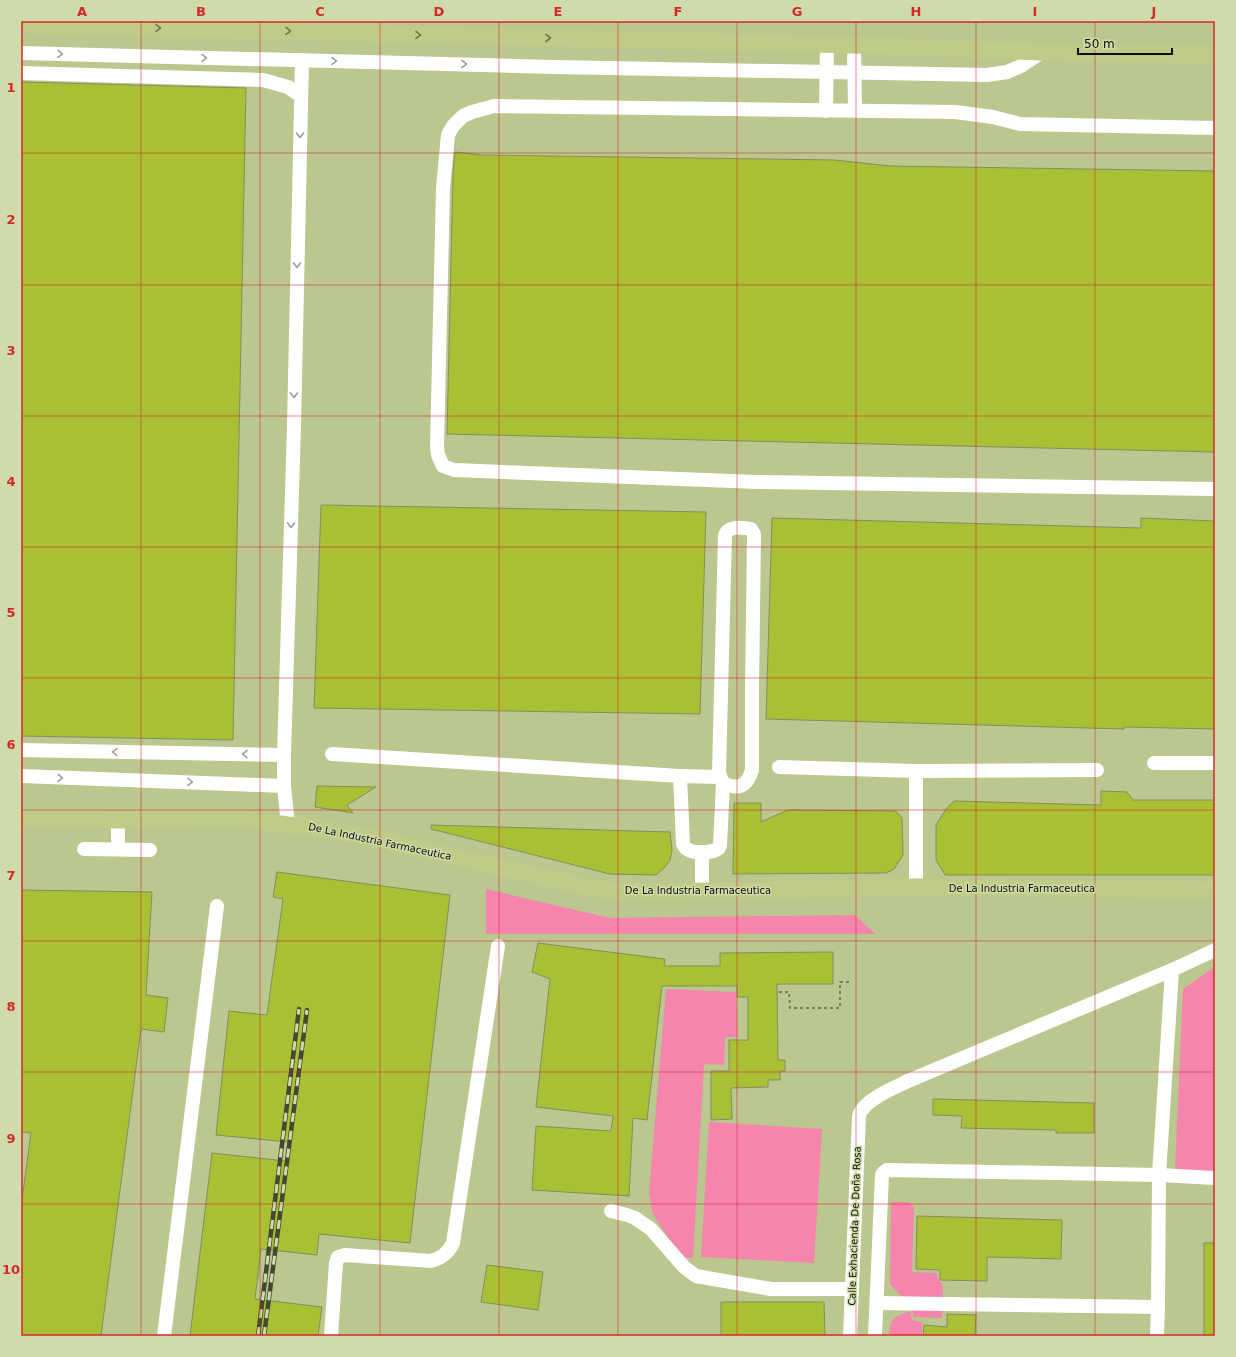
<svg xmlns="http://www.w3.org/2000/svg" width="1236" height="1357" font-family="'DejaVu Sans',sans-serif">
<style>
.built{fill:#bac78f}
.green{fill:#f585ad}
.building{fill:#a9bf34;stroke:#848e61}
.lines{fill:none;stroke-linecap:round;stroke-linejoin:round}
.path{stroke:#757d5c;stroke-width:2;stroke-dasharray:3 3;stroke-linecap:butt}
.minor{stroke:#fff;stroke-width:14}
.major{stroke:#bfcb87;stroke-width:17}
.rail-casing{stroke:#424831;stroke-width:4.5}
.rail{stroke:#cfdbaa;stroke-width:3;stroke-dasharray:9;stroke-linecap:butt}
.oneway{stroke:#6e764b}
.oneway2{stroke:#9d9f99}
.grid{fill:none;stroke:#d62828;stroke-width:1;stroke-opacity:0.55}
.labels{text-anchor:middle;stroke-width:3;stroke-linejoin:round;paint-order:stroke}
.street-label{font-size:10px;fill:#0b0e01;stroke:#cfdbaa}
.neatline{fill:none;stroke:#d62828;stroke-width:1.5}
.grid-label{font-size:13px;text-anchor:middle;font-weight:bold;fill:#d62828}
</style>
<rect width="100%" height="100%" fill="#c2ce9e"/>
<rect class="built" x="21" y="21" width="1194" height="1315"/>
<g class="green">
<polygon points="486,889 610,918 855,915 875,934 486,934"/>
<polygon points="1215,967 1215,1184 1175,1169 1183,989"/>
<polygon points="666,989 736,992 738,1037 725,1037 724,1065 704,1064 693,1258 680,1257 652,1212 649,1193"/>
<polygon points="709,1122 822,1129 814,1263 701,1257"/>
<polygon points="891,1202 909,1202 914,1207 912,1272 936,1273 943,1287 942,1318 913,1317 913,1301 900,1295 890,1284"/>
<path d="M910,1311L912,1320L922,1322V1336H889C891,1317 892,1318 910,1311Z"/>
</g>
<g class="building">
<polygon points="21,82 246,88 233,740 21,736"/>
<polygon points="455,152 481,155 835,160 890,166 1215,171 1215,452 447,434 453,173"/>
<polygon points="321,505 706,512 700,714 314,708"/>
<polygon points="772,518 1141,528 1141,518 1215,521 1215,729 1124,727 1124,729 766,719"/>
<polygon points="317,786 376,787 347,805 353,813 315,807"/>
<polygon points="1101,791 1127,792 1133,800 1215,800 1215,875 945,875 936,860 936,825 946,809 954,801 1101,805"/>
<polygon points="734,803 761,803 761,822 788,810 896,811 902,818 903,855 894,869 886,873 733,874"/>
<polygon points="431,825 670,832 672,850 670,860 665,867 656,875 610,874 431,829"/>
<polygon points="277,872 450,895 410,1243 319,1234 317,1255 261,1249 255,1299 322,1307 318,1336 190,1336 212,1153 286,1161 288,1142 216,1135 229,1011 267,1015 283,899 273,897"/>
<polygon points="21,890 152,892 146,995 168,998 164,1032 141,1029 101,1336 21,1336 21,1207 31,1133 21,1132"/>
<polygon points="538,943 665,959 664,966 720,966 720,953 833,952 833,984 777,984 778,1060 785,1060 785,1071 780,1071 780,1080 768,1080 768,1087 731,1088 732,1119 711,1120 711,1071 729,1071 729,1040 748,1040 748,997 737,997 737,986 662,986 647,1120 633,1118 629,1196 532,1190 536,1126 611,1131 613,1116 536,1107 550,979 532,972"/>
<polygon points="933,1099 1094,1103 1094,1133 1056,1133 1056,1130 961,1128 962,1116 933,1115"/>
<polygon points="917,1216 1062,1220 1061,1259 987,1257 987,1281 940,1280 940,1270 916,1269"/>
<rect x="1204" y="1243" width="11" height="93"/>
<polygon points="487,1265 543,1272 538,1310 481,1302"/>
<polygon points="721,1302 824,1302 825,1336 721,1336"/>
<polygon points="947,1314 976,1315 975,1336 923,1336 924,1325 947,1327"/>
</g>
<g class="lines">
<polyline class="path" points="779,992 789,992 790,1008 840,1008 840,982 852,982"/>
<g class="minor">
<polyline points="854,45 855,110"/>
<polyline points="21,53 554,67 987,75 1007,72 1021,66 1042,52"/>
<polyline points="21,73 263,80 288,87 301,96"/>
<polyline points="826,111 827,44"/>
<polyline points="1215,128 1020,124 993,117 955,112 494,106 472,112 463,116 453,126 448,135 443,188 437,447 438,455 443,466 454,470 757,482 1215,489"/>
<polyline points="21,750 284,755"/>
<polyline points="332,754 680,776"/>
<polyline points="1154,763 1215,763"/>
<polyline points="779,767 916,771 1097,770"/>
<polyline points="916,771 916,887"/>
<polyline points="21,776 284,786"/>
<path d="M720,777L680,776L683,844C684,846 685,848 687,849C694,854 713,853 719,848L720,845L723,783L719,773L725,535C728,526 742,527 751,529L754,534L752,691V770C747,787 738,790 723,783"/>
<polyline points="118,820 118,849"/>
<polyline points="288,825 284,786 284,755 294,426 302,60"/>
<polyline points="84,849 150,850"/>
<polyline points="702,852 702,891"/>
<polyline points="611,1211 627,1215 635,1218 651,1229 684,1267 696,1276 771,1289 851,1289"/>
<polyline points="877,1303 1158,1307"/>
<polyline points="164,1336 217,906"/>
<path d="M331,1336L336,1263L338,1257L345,1255L431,1261C442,1258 448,1253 453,1243L498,946"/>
<path d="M850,1336L859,1116C863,1100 894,1088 908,1081L1172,970L1215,950"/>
<polyline points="875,1336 882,1175 884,1172 887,1170 1159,1175 1215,1178"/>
<polyline points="1157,1336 1158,1307 1159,1175 1172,970"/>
</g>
<g class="major">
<polyline points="21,25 854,45 1042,52 1215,55"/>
<polyline points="21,819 118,820 243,819 288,825 307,826 376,839 591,888 621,891 656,892 916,887 1215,890"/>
</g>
<g class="rail-casing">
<g id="rail">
<polyline points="258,1336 299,1009"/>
<polyline points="264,1336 307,1010"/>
</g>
</g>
<use href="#rail" class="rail"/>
</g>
<defs><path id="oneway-chevron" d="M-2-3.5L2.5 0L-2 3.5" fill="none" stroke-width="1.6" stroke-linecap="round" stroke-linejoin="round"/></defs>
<g class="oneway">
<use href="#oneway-chevron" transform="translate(158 28) rotate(1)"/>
<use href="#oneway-chevron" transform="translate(288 31) rotate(1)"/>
<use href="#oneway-chevron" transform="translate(418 35) rotate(1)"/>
<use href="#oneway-chevron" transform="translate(548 38) rotate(1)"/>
</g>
<g class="oneway2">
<use href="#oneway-chevron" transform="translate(60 54) rotate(2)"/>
<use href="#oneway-chevron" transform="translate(204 58) rotate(1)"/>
<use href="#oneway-chevron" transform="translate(334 61) rotate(1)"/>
<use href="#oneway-chevron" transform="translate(464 64) rotate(1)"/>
<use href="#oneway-chevron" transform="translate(300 135) rotate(91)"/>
<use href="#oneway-chevron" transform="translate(297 265) rotate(91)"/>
<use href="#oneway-chevron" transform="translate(294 395) rotate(91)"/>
<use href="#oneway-chevron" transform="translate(291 525) rotate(92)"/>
<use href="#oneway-chevron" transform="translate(115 752) rotate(-179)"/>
<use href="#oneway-chevron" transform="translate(245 754) rotate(-179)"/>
<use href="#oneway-chevron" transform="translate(60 778) rotate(2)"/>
<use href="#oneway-chevron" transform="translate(190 782) rotate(2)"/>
</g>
<path class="grid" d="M141,21V1336M260,21V1336M380,21V1336M499,21V1336M618,21V1336M737,21V1336M856,21V1336M976,21V1336M1095,21V1336M21,153H1215M21,285H1215M21,416H1215M21,547H1215M21,678H1215M21,810H1215M21,941H1215M21,1072H1215M21,1204H1215"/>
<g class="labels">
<g class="street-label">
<text transform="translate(380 841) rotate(12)" y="4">De La Industria Farmaceutica</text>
<text x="1022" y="892">De La Industria Farmaceutica</text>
<text x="698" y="894">De La Industria Farmaceutica</text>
<text transform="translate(854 1226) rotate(-88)" y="4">Calle Exhacienda De Doña Rosa</text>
</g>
</g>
<rect width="1236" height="1357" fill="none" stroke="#cfdbaa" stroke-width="44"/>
<path d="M1078 48v6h94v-6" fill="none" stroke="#0b0e01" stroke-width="2"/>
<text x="1084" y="48" font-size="12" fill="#0b0e01" stroke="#cfdbaa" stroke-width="3" paint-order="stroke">50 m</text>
<rect x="22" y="22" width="1192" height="1313" class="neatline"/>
<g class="grid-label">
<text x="82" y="16">A</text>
<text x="201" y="16">B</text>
<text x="320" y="16">C</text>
<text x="439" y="16">D</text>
<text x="558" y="16">E</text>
<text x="678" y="16">F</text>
<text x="797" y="16">G</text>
<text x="916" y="16">H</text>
<text x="1035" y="16">I</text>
<text x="1154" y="16">J</text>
<text x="11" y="92">1</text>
<text x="11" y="224">2</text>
<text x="11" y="355">3</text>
<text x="11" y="486">4</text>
<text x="11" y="617">5</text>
<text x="11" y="749">6</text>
<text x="11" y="880">7</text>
<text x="11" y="1011">8</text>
<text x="11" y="1143">9</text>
<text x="11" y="1274">10</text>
</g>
</svg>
